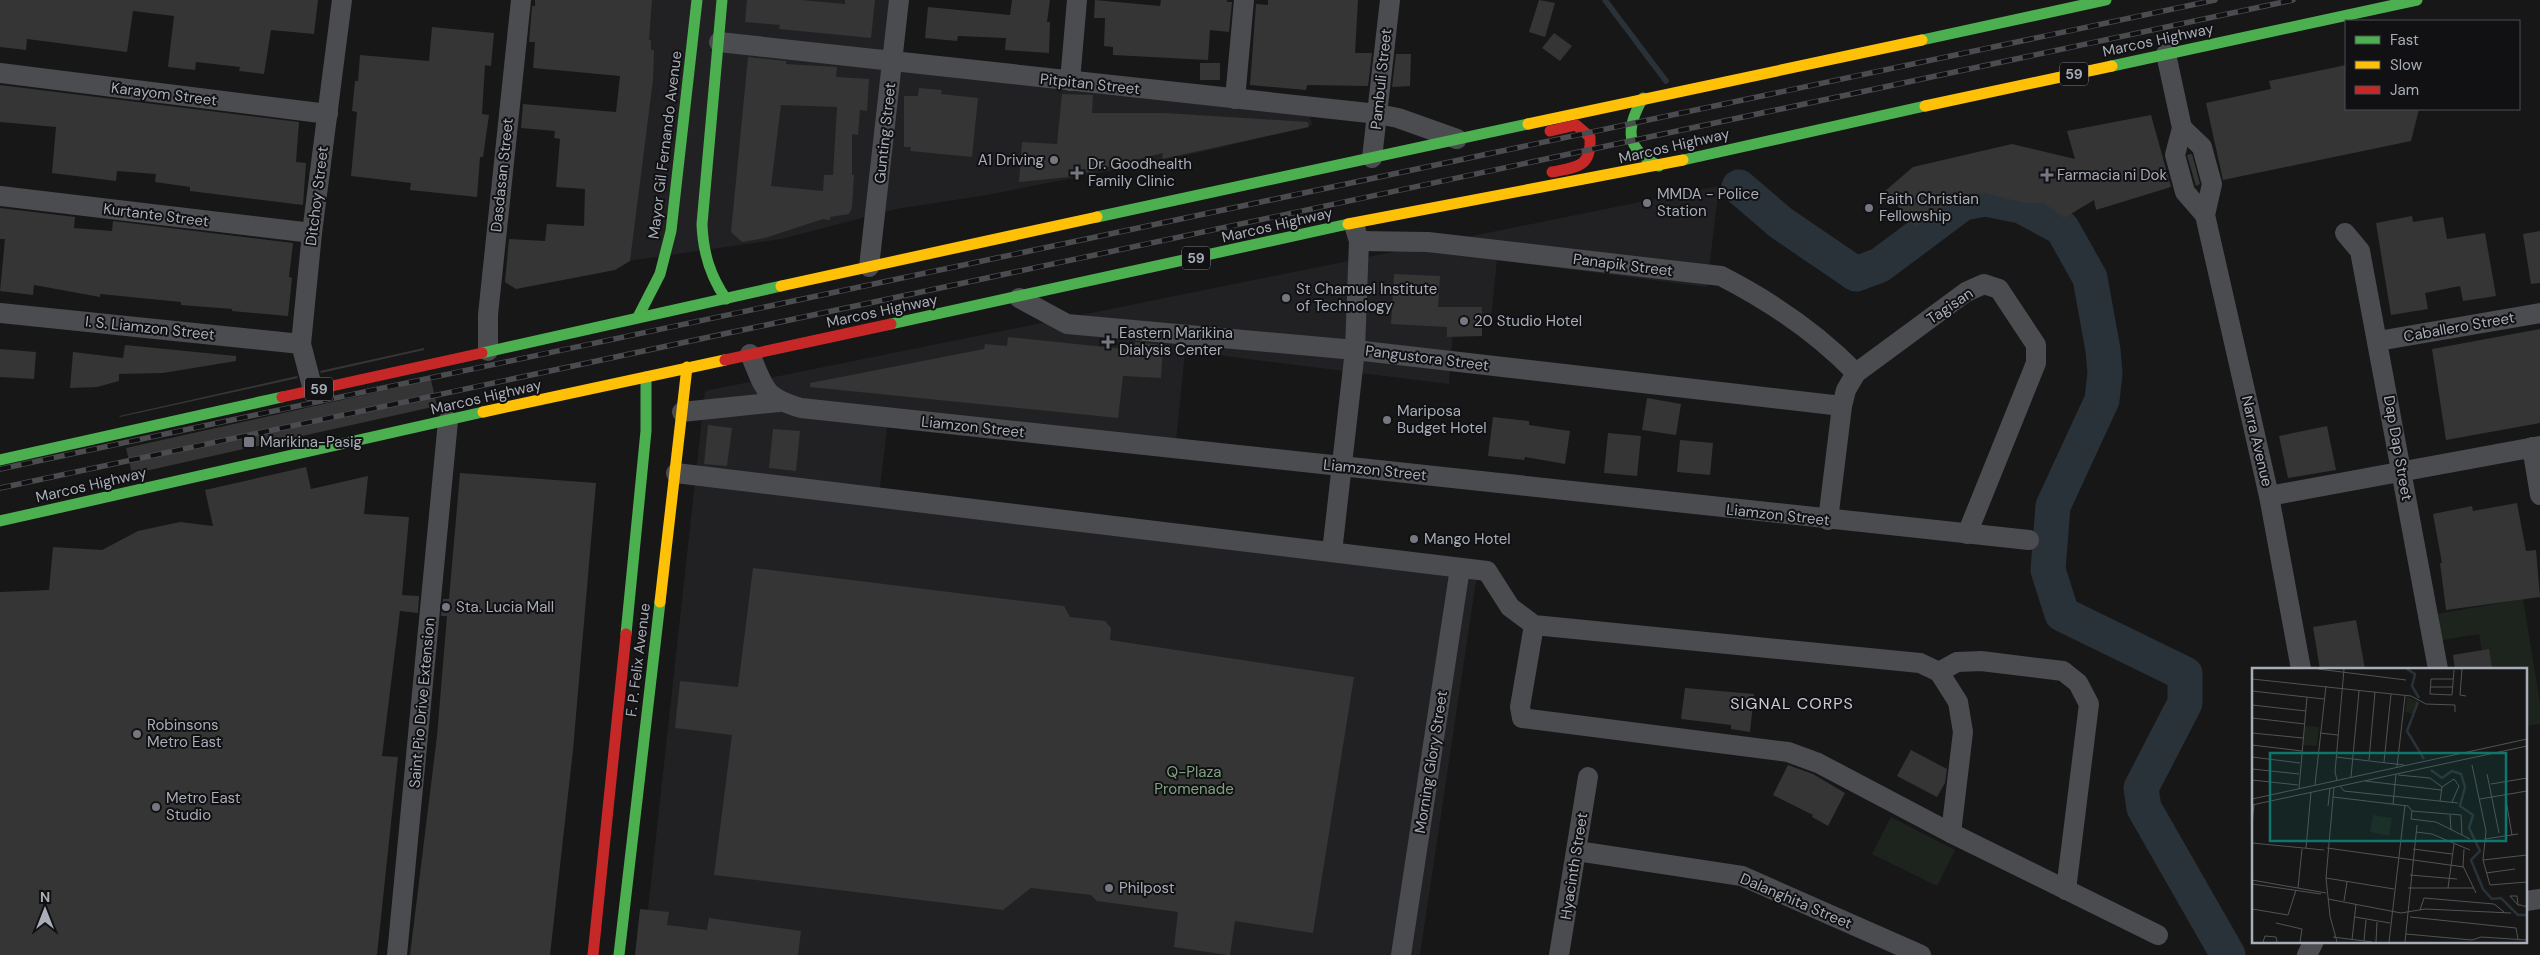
<svg xmlns="http://www.w3.org/2000/svg" width="2540" height="955" font-family="'DM Sans',sans-serif">
<style>
.built{fill:#212123}
.green{fill:#1d241e}
.lines{fill:none;stroke-linecap:round;stroke-linejoin:round}
.stream{stroke:#2a3239;stroke-width:5.5}
.river{stroke:#2a3239;stroke-width:35}
.building{fill:#353536;fill-rule:evenodd}
.street{stroke:#4b4c50;stroke-width:20}
.fast{stroke:#4caf50;stroke-width:11}
.slow{stroke:#ffc107;stroke-width:11}
.jam{stroke:#c62828;stroke-width:11}
.rail-casing{stroke:#4b4c4f;stroke-width:5.5}
.rail{stroke:#111113;stroke-width:4;stroke-dasharray:11;stroke-linecap:butt}
.poi-dot{fill:#757880;stroke:#111113;stroke-width:2}
.labels{text-anchor:middle;stroke-width:4;stroke-linejoin:round;paint-order:stroke}
.shield{fill:#111113;stroke:#7b7e86;stroke-width:1}
.shield-label{font-size:14px;font-weight:bold;fill:#a8adb8}
.street-label{font-size:15px;fill:#a8adb8;stroke:#111113}
.poi-label{font-size:15px;fill:#a8adb8;stroke:#111113;text-anchor:start}
.park-label{font-size:15px;fill:#7fa381;stroke:#111113}
.neighbourhood-label{font-size:16px;letter-spacing:1px;fill:#c9ccd4;stroke:#111113}
.inset-river{fill:none;stroke:#2a3239;stroke-width:2.5}
.inset-road{fill:none;stroke:#515357;stroke-width:1}
.view{fill:#0f766e;fill-opacity:0.15;stroke:#0f766e;stroke-width:2.5}
.inset-edge{fill:none;stroke:#a8adb8;stroke-width:2.5}
</style>
<rect width="100%" height="100%" fill="#171717"/>
<g class="built">
<polygon points="639,0 896,0 889,68 1304,102 1313,125 1206,151 1104,172 987,195 896,209 781,239 593,266 595,214"/>
<polygon points="1719,186 1707,287 1497,260 1491,318 1454,315 1449,384 1185,351 1176,442 889,412 880,488 1479,561 1420,955 643,955 705,391"/>
</g>
<g class="green">
<polygon points="2523,599 2540,703 2540,724 2526,726 2526,669 2485,669 2479,634 2436,641 2431,615"/>
<polygon points="1891,817 1955,850 1937,886 1872,854"/>
</g>
<g class="lines">
<polyline class="stream" points="1605,0 1666,81"/>
<polyline class="river" points="1739,187 1781,223 1856,274 1880,265 1963,203 1986,199 2021,206 2062,228 2090,278 2103,350 2105,373 2102,400 2053,506 2048,570 2062,614 2185,674 2185,703 2141,788 2144,808 2228,955"/>
</g>
<g class="building">
<polygon points="0,0 318,0 314,34 271,30 264,74 239,71 240,67 196,62 195,70 168,67 174,16 133,11 127,52 27,39 26,50 0,47"/>
<polygon points="535,0 652,0 649,40 651,40 651,50 654,50 653,80 630,261 615,270 516,289 505,282 509,239 545,241 547,224 584,226 585,189 556,187 560,139 554,138 555,131 521,128 523,104 616,112 620,76 533,68 535,42 529,42 532,6 535,6"/>
<polygon points="747,0 801,0 845,4 845,0 875,0 871,38 779,29 780,25 745,22"/>
<polygon points="1012,0 1050,0 1047,22 1050,22 1049,53 1005,50 1006,38 958,36 957,41 925,38 928,7 1010,15"/>
<polygon points="1095,0 1160,6 1161,0 1227,0 1227,2 1232,2 1229,32 1210,30 1208,60 1113,55 1113,47 1104,46 1105,18 1094,18"/>
<polygon points="1268,0 1358,0 1355,53 1372,53 1368,86 1307,85 1306,90 1250,85 1256,4 1268,5"/>
<polygon points="1539,0 1555,3 1545,37 1529,32"/>
<polygon points="432,27 494,33 491,66 485,65 482,114 489,115 483,157 480,157 477,197 410,190 411,183 351,176 357,112 352,111 355,81 358,81 360,55 429,61"/>
<polygon points="1554,33 1572,46 1560,61 1542,48"/>
<polygon points="1396,54 1411,54 1410,86 1392,87"/>
<path d="M748,57L786,61V64L837,67L836,77L869,79L867,111L860,110L858,135L852,134V175H854L852,208L849,214L830,217V220L823,219L765,238L742,242L731,232ZM781,105L837,107L833,175H824L823,191L771,186Z"/>
<rect x="1200" y="63" width="20" height="17"/>
<polygon points="2346,65 2346,109 2419,109 2411,141 2223,180 2206,103 2271,89 2269,81"/>
<polygon points="0,85 299,122 296,162 306,163 303,205 190,191 190,187 155,182 156,174 117,171 116,181 52,173 56,127 0,122"/>
<polygon points="919,88 942,90 941,94 978,98 972,157 910,151 911,147 904,147 904,96 918,96"/>
<polygon points="1062,94 1093,95 1092,113 1165,113 1308,122 1309,127 1162,159 1163,153 1069,177 1019,182 1022,142 1057,144"/>
<polygon points="2151,115 2171,187 2096,210 2094,200 2064,218 2044,203 2025,203 1984,193 1970,193 1957,198 1915,227 1885,191 1913,167 2012,144 2075,159 2067,131"/>
<polygon points="2192,154 2200,184 2196,186 2187,155"/>
<polygon points="0,208 75,217 74,228 112,231 113,221 293,243 289,277 292,278 288,316 232,311 232,309 181,305 181,302 100,294 100,297 34,285 33,295 0,291 5,239 0,239"/>
<polygon points="2412,216 2413,222 2443,217 2447,239 2485,233 2496,296 2463,301 2460,286 2425,293 2428,309 2391,315 2376,223"/>
<polygon points="2540,231 2540,283 2531,284 2523,234"/>
<polygon points="1394,274 1440,276 1438,307 1482,307 1482,336 1447,337 1447,327 1391,324"/>
<polygon points="2540,329 2540,423 2446,440 2432,349"/>
<polygon points="1008,337 1134,350 1135,342 1163,345 1161,378 1123,376 1118,418 810,387 810,383 984,349 985,344 1007,346"/>
<polygon points="125,345 236,356 236,361 163,373 119,374 119,381 97,387 70,388 73,352 123,358"/>
<polygon points="424,348 424,350 321,373 320,371"/>
<polygon points="0,349 36,352 34,379 0,377"/>
<polygon points="297,376 298,378 120,417 119,416"/>
<polygon points="431,380 437,406 132,474 126,448"/>
<polygon points="1647,398 1681,404 1676,435 1642,430"/>
<polygon points="1493,417 1529,421 1529,425 1570,431 1565,464 1525,457 1524,460 1488,456"/>
<polygon points="708,425 732,428 727,466 704,464"/>
<polygon points="2327,426 2336,470 2288,478 2279,436"/>
<polygon points="773,429 800,431 796,471 769,468"/>
<polygon points="1608,433 1641,436 1637,476 1604,473"/>
<polygon points="1680,440 1713,443 1710,475 1677,472"/>
<polygon points="306,467 311,489 368,476 364,514 409,517 402,595 419,596 418,613 400,611 382,756 398,757 377,955 0,955 0,592 49,590 53,547 102,550 138,531 180,522 213,526 205,490"/>
<polygon points="460,473 596,483 573,750 550,955 410,955 437,736 447,616 441,616 443,599 449,599"/>
<polygon points="2517,503 2526,551 2536,550 2540,597 2446,610 2440,563 2442,563 2433,514 2472,506 2473,511"/>
<polygon points="753,568 1064,606 1070,617 1105,621 1111,628 1110,640 1354,677 1313,933 1235,921 1230,955 1228,955 1174,947 1178,912 1097,901 1091,895 1031,888 1003,910 714,875 732,735 675,728 680,681 738,687"/>
<polygon points="2356,620 2365,669 2320,669 2313,627"/>
<polygon points="2489,649 2492,669 2455,669 2453,655"/>
<polygon points="1685,688 1754,694 1750,732 1731,729 1731,725 1681,719"/>
<polygon points="1911,750 1947,769 1945,783 1937,797 1897,776"/>
<polygon points="1788,765 1813,774 1845,793 1828,826 1812,817 1813,815 1773,795"/>
<polygon points="640,909 669,912 667,925 707,930 709,918 801,931 798,955 635,955"/>
</g>
<g class="lines">
<g class="street">
<polyline points="719,42 1378,114 1398,118 1457,139"/>
<polyline points="2166,54 2182,128 2175,155 2185,192 2205,215"/>
<polyline points="0,73 328,114"/>
<polyline points="1070,81 1077,0"/>
<polyline points="1235,99 1244,0"/>
<polyline points="2182,128 2202,147 2206,162 2212,184 2205,215 2269,496 2301,669"/>
<polyline points="1372,158 1390,0"/>
<polyline points="0,196 312,233"/>
<polyline points="2345,233 2360,251 2438,669"/>
<path d="M1359,241L1428,242L1721,276C1770,301 1818,334 1856,373"/>
<polyline points="869,267 899,0"/>
<polyline points="1019,298 1067,324 1355,350 1842,406"/>
<polyline points="0,313 301,344"/>
<polyline points="2378,341 2540,313"/>
<polyline points="488,351 488,315 521,0"/>
<path d="M750,354C765,389 763,397 801,408L2029,540"/>
<polyline points="313,390 301,344 312,233 342,0"/>
<polyline points="682,412 779,402"/>
<polyline points="2532,447 2540,495"/>
<polyline points="676,473 1487,571 1510,607 1534,625 1920,663 1939,672 1957,662 1981,661 2063,671 2078,683 2089,704 2066,890"/>
<polyline points="2269,496 2540,446"/>
<polyline points="1828,520 1842,406 1846,390 1856,373 1966,292 1984,284 1999,289 2036,345 2036,363 1967,534"/>
<polyline points="1332,552 1355,350 1359,241 1355,228"/>
<polyline points="1534,625 1520,707 1522,718 1788,752 1818,763 1951,833 2158,935"/>
<polyline points="1939,672 1958,702 1963,732 1951,833"/>
<polyline points="1577,851 1742,876 1921,955"/>
<polyline points="2526,901 2540,899"/>
<polyline points="397,955 448,421"/>
<polyline points="1401,955 1460,568"/>
<polyline points="1559,955 1588,777"/>
<polyline points="2307,955 2314,941"/>
</g>
<g class="fast">
<path d="M722,0L702,224C703,253 710,276 726,299"/>
<polyline points="1922,40 2106,0"/>
<polyline points="2112,66 2417,0"/>
<path d="M1643,98C1625,129 1625,149 1659,166"/>
<polyline points="1683,160 1925,106"/>
<polyline points="1097,217 1528,124"/>
<polyline points="638,317 660,274 671,231 697,0"/>
<polyline points="891,324 1348,224"/>
<polyline points="482,353 781,286"/>
<polyline points="0,460 282,397"/>
<polyline points="0,521 483,412"/>
<polyline points="626,634 646,431 646,377"/>
<polyline points="619,955 660,602"/>
</g>
<g class="slow">
<polyline points="1925,106 2112,66"/>
<polyline points="1528,124 1922,40"/>
<polyline points="1348,224 1683,160"/>
<polyline points="781,286 1097,217"/>
<polyline points="483,412 725,360"/>
<polyline points="660,602 687,367"/>
</g>
<g class="jam">
<path d="M1550,131L1576,125L1590,137C1592,167 1577,167 1552,172"/>
<polyline points="725,360 891,324"/>
<polyline points="282,397 482,353"/>
<polyline points="593,955 626,634"/>
</g>
<g class="rail-casing">
<g id="rail">
<polyline points="0,469 2215,0"/>
<polyline points="0,488 2293,0"/>
</g>
</g>
<use href="#rail" class="rail"/>
</g>
<g class="poi-dot">
<circle cx="1054" cy="160" r="5"/>
<path d="M1074.5 165.5h5v5h5v5h-5v5h-5v-5h-5v-5h5z"/>
<path d="M2044.5 167.5h5v5h5v5h-5v5h-5v-5h-5v-5h5z"/>
<circle cx="1647" cy="203" r="5"/>
<circle cx="1869" cy="208" r="5"/>
<circle cx="1286" cy="298" r="5"/>
<circle cx="1464" cy="321" r="5"/>
<path d="M1105.5 334.5h5v5h5v5h-5v5h-5v-5h-5v-5h5z"/>
<circle cx="1387" cy="420" r="5"/>
<rect x="243" y="436" width="12" height="12" rx="2.5"/>
<circle cx="1414" cy="539" r="5"/>
<circle cx="446" cy="607" r="5"/>
<circle cx="137" cy="734" r="5"/>
<circle cx="156" cy="807" r="5"/>
<circle cx="1109" cy="888" r="5"/>
</g>
<g class="labels">
<g class="shield">
<rect x="2060" y="62.5" width="28" height="23" rx="4"/>
<rect x="1182" y="246.5" width="28" height="23" rx="4"/>
<rect x="305" y="377.5" width="28" height="23" rx="4"/>
</g>
<g class="shield-label">
<text x="2074" y="79">59</text>
<text x="1196" y="263">59</text>
<text x="319" y="394">59</text>
</g>
<g class="street-label">
<text transform="translate(2158 40) rotate(-12)" y="5">Marcos Highway</text>
<text transform="translate(1381 79) rotate(-84)" y="5">Pambuli Street</text>
<text transform="translate(1090 84) rotate(6)" y="5">Pitpitan Street</text>
<text transform="translate(164 94) rotate(7)" y="5">Karayom Street</text>
<text transform="translate(885 133) rotate(-84)" y="5">Gunting Street</text>
<text transform="translate(665 145) rotate(-83)" y="5">Mayor Gil Fernando Avenue</text>
<text transform="translate(1674 146) rotate(-13)" y="5">Marcos Highway</text>
<text transform="translate(502 175) rotate(-84)" y="5">Dasdasan Street</text>
<text transform="translate(317 196) rotate(-83)" y="5">Ditchoy Street</text>
<text transform="translate(156 215) rotate(7)" y="5">Kurtante Street</text>
<text transform="translate(1277 225) rotate(-13)" y="5">Marcos Highway</text>
<text transform="translate(1623 265) rotate(7)" y="5">Panapik Street</text>
<text transform="translate(1950 306) rotate(-34)" y="5">Tagisan</text>
<text transform="translate(882 311) rotate(-12)" y="5">Marcos Highway</text>
<text transform="translate(2459 327) rotate(-10)" y="5">Caballero Street</text>
<text transform="translate(150 328) rotate(6)" y="5">I. S. Liamzon Street</text>
<text transform="translate(1427 358) rotate(7)" y="5">Pangustora Street</text>
<text transform="translate(486 397) rotate(-13)" y="5">Marcos Highway</text>
<text transform="translate(973 427) rotate(6)" y="5">Liamzon Street</text>
<text transform="translate(2257 441) rotate(77)" y="5">Narra Avenue</text>
<text transform="translate(2398 448) rotate(80)" y="5">Dap Dap Street</text>
<text transform="translate(1375 470) rotate(6)" y="5">Liamzon Street</text>
<text transform="translate(91 485) rotate(-13)" y="5">Marcos Highway</text>
<text transform="translate(1778 515) rotate(6)" y="5">Liamzon Street</text>
<text transform="translate(638 660) rotate(-83)" y="5">F. P. Felix Avenue</text>
<text transform="translate(422 703) rotate(-85)" y="5">Saint Pio Drive Extension</text>
<text transform="translate(1431 762) rotate(-81)" y="5">Morning Glory Street</text>
<text transform="translate(1574 866) rotate(-81)" y="5">Hyacinth Street</text>
<text transform="translate(1796 901) rotate(23)" y="5">Dalanghita Street</text>
</g>
<g class="poi-label">
<text x="1044" y="165" text-anchor="end">A1 Driving</text>
<text x="1088" y="169">Dr. Goodhealth<tspan x="1088" dy="17">Family Clinic</tspan></text>
<text x="2057" y="180">Farmacia ni Dok</text>
<text x="1657" y="199">MMDA - Police<tspan x="1657" dy="17">Station</tspan></text>
<text x="1879" y="204">Faith Christian<tspan x="1879" dy="17">Fellowship</tspan></text>
<text x="1296" y="294">St Chamuel Institute<tspan x="1296" dy="17">of Technology</tspan></text>
<text x="1474" y="326">20 Studio Hotel</text>
<text x="1119" y="338">Eastern Marikina<tspan x="1119" dy="17">Dialysis Center</tspan></text>
<text x="1397" y="416">Mariposa<tspan x="1397" dy="17">Budget Hotel</tspan></text>
<text x="260" y="447">Marikina-Pasig</text>
<text x="1424" y="544">Mango Hotel</text>
<text x="456" y="612">Sta. Lucia Mall</text>
<text x="147" y="730">Robinsons<tspan x="147" dy="17">Metro East</tspan></text>
<text x="166" y="803">Metro East<tspan x="166" dy="17">Studio</tspan></text>
<text x="1119" y="893">Philpost</text>
</g>
<g class="park-label">
<text x="1194" y="777">Q-Plaza<tspan x="1194" dy="17">Promenade</tspan></text>
</g>
<g class="neighbourhood-label">
<text x="1792" y="709">SIGNAL CORPS</text>
</g>
</g>
<g transform="translate(2252 668)">
<rect width="275" height="275" fill="#171717"/>
<path d="M155,29L166,33L161,46L153,44ZM53,58L67,59L65,78L51,77ZM121,147L140,150L137,168L118,164Z" fill="#1d241e"/>
<path class="inset-river" d="M155,1L163,6L160,18L167,30M166,34L155,63L172,91M179,102L190,110L200,103L209,106L213,119L208,138L221,147L217,160L228,183L219,192L231,221L240,231L249,230L266,247H275"/>
<path class="inset-road" d="M66,1L154,12M210,1L208,27L214,28M0,11L159,28L174,36L203,37V44M201,11H179L178,26L200,27L202,2M178,19H201M0,23L72,31M0,37L54,43M0,50L53,56M0,65L51,70M68,65L86,67M0,77L50,83M0,89L48,95M84,89L152,97M117,92L123,24M132,94L139,26M220,97L234,163L231,192L238,217L275,214M145,99L153,28M0,101L47,106M235,106L247,165M146,107L178,110L190,119M99,109L107,23M0,112L46,117M85,112L83,104L92,1M113,113L189,122M239,116L275,110M63,117L74,18M88,118L92,123L206,135M82,119L74,210L78,248L85,274M47,121L55,29M253,126L260,167M81,129L156,138L160,143L209,147L210,167M0,131L275,71M228,131L275,123M188,133L190,119L202,111L207,118L200,134M141,136L144,106M0,137L275,78M76,138L78,120M160,143L159,151L184,154L218,171M198,147L199,162M0,156L2,137M164,164L180,166L218,182M233,171L266,166M0,175L72,182M54,180L59,124M75,180L212,199M161,181L200,186M212,181L211,198L224,225M231,192L275,187M234,205L263,201M158,207L205,211M74,210L142,221M0,212L74,225M0,216L69,226M46,220L50,181M156,220H222M196,220L202,176M76,231L149,245L173,241L259,245M92,233L95,214M266,237L265,228H258L265,236L266,237H269L271,238H275M0,241L36,247L44,222M168,242L172,230L242,236L252,244M103,249L138,255M158,249L264,260L266,271M24,255L50,261L48,274M154,266L220,272L229,269L275,272M81,269L120,274M100,272L104,236M112,273L114,252M11,274L13,268L24,269L25,274M124,274L125,254M137,274L153,137M153,274L165,157"/>
<path class="view" d="M18,85H254V173H18Z"/>
<rect width="275" height="275" class="inset-edge"/>
</g>
<rect x="2345" y="20" width="175" height="90" fill="#111113" stroke="#4d4f55"/>
<rect x="2355" y="36" width="25" height="8" fill="#4caf50" stroke="#4d4f55"/>
<text x="2390" y="45" font-size="15" fill="#a8adb8">Fast</text>
<rect x="2355" y="61" width="25" height="8" fill="#ffc107" stroke="#4d4f55"/>
<text x="2390" y="70" font-size="15" fill="#a8adb8">Slow</text>
<rect x="2355" y="86" width="25" height="8" fill="#c62828" stroke="#4d4f55"/>
<text x="2390" y="95" font-size="15" fill="#a8adb8">Jam</text>
<g transform="translate(45 910)" stroke="#111113" stroke-width="4" paint-order="stroke">
<path d="M0-4L9 19L0 12L-9 19Z" fill="#a8adb8"/>
<text y="-8" font-size="14" font-weight="bold" text-anchor="middle" fill="#a8adb8">N</text>
</g>
</svg>
